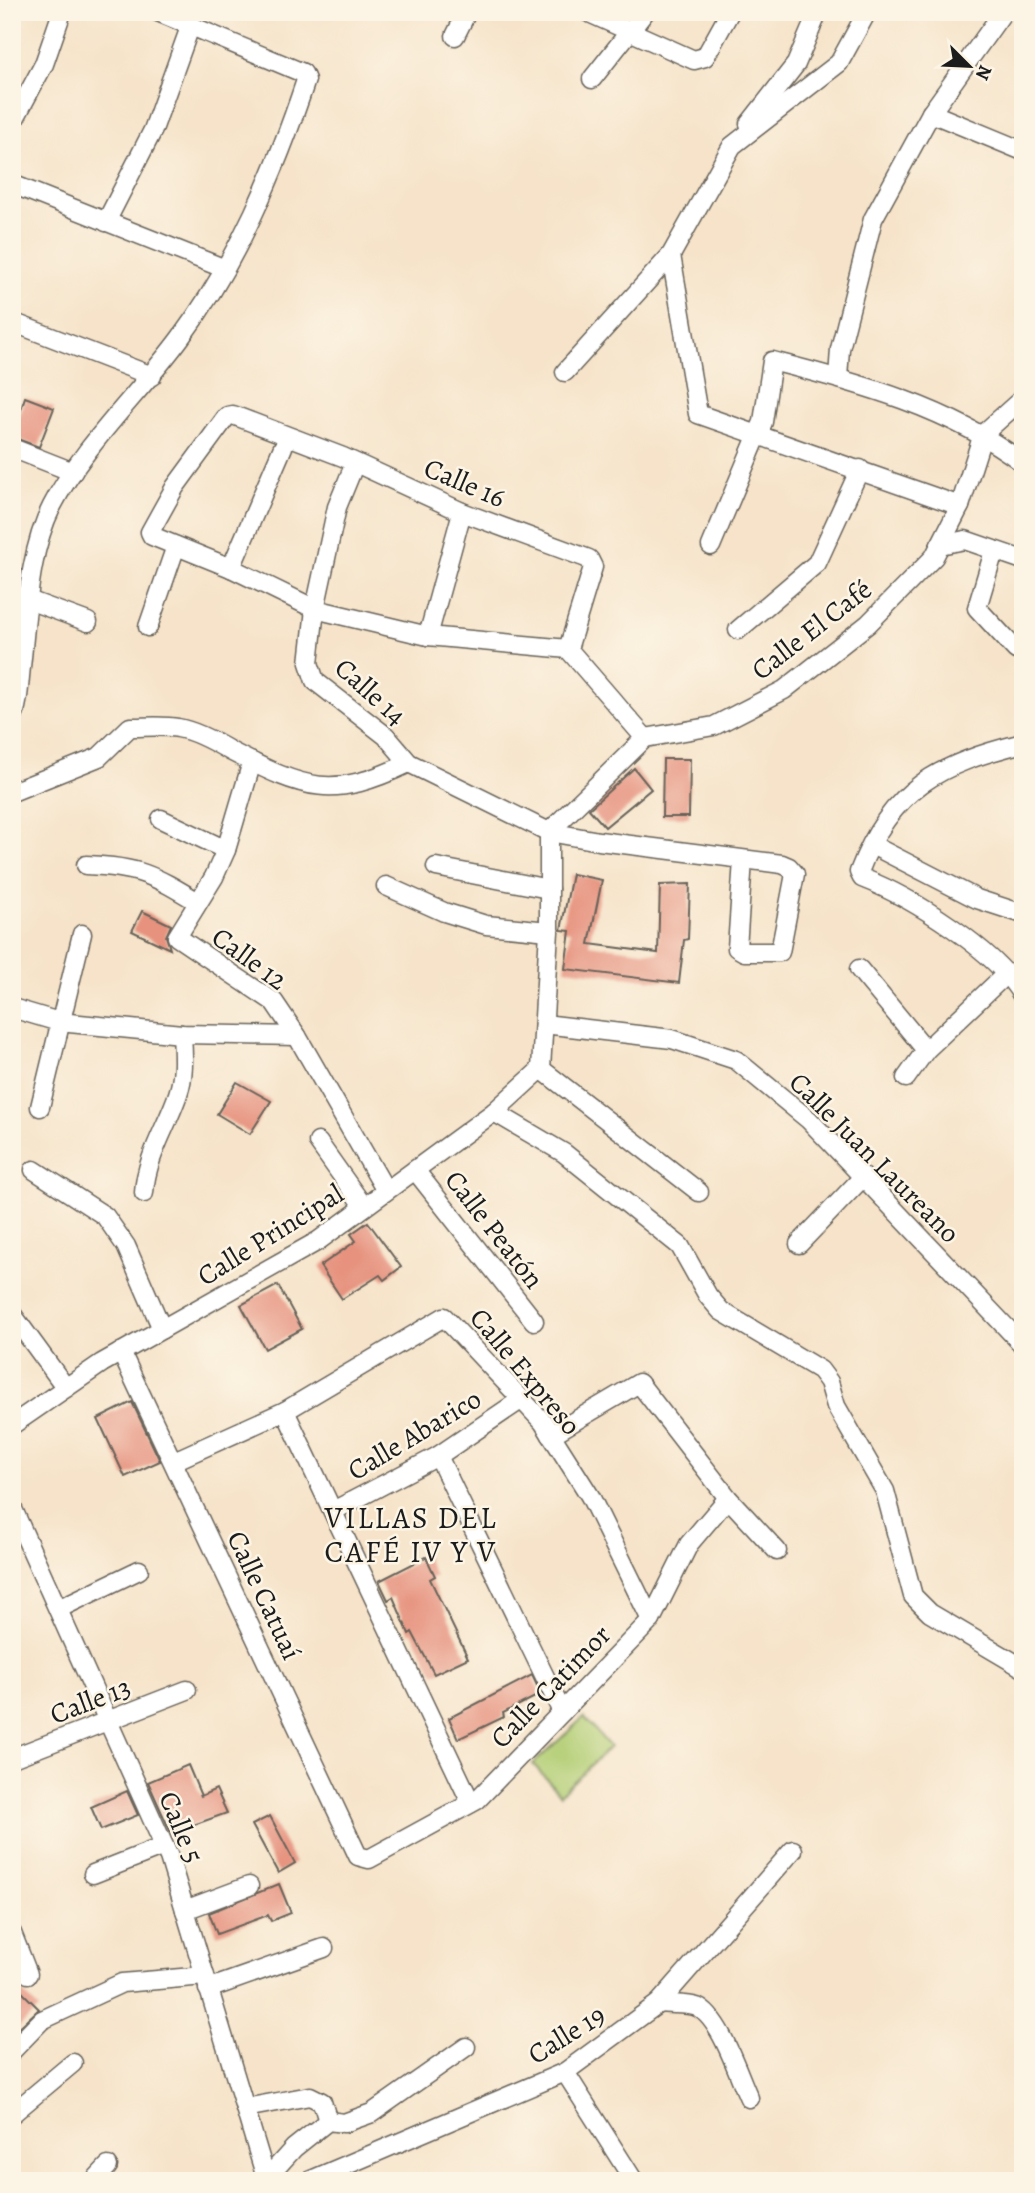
<svg xmlns="http://www.w3.org/2000/svg" width="1035" height="2193" font-family="Alegreya,serif">
<style>
.pitch{fill:#b2ce75;stroke:#677548;stroke-width:2}
.building{fill:#e6927e}
.lines{fill:none;stroke-linecap:round;stroke-linejoin:round}
.minor-casing{stroke:#686259;stroke-width:21}
.minor{stroke:#fff;stroke-width:18}
.labels{text-anchor:middle;stroke-width:5;stroke-linejoin:round;paint-order:stroke}
.street-label{font-size:28px;fill:#1c1c1c;stroke:#fcf5e5}
.neighbourhood-label{font-size:30px;letter-spacing:2px;fill:#1c1c1c;stroke:#fcf5e5}
</style>
<rect width="100%" height="100%" fill="#fcf5e5"/>
<filter id="ink" filterUnits="userSpaceOnUse"><feTurbulence type="fractalNoise" baseFrequency=".0143" numOctaves="2"/><feDisplacementMap in="SourceGraphic" scale="14" xChannelSelector="R" yChannelSelector="G"/><feConvolveMatrix kernelMatrix="1 2 1 2 8 2 1 2 1" color-interpolation-filters="sRGB"/></filter>
<filter id="wash" filterUnits="userSpaceOnUse"><feTurbulence type="fractalNoise" baseFrequency=".00686" numOctaves="4" result="noise"/><feDisplacementMap in="SourceGraphic" scale="28" xChannelSelector="R" yChannelSelector="G"/><feGaussianBlur stdDeviation="1.57" result="paint"/><feColorMatrix in="noise" values="0 0 0 0 0 0 0 0 0 0 0 0 0 0 0 0 0 1.4 0 .05"/><feComposite in="paint" operator="in"/></filter>
<g filter="url(#wash)">
<rect width="100%" height="100%" fill="#f6e3c9"/>
<polygon class="pitch" points="584,1717 610,1747 560,1794 533,1764"/>
<g id="blocks">
<g class="building">
<polygon points="25,397 54,408 39,447 12,437"/>
<polygon points="663,759 690,759 689,817 662,817"/>
<polygon points="634,768 651,789 605,827 589,809"/>
<polygon points="572,874 602,880 589,944 658,953 660,885 690,884 688,939 684,940 679,983 565,969 570,931 561,930"/>
<polygon points="142,911 171,925 166,936 170,949 132,931"/>
<polygon points="237,1082 271,1101 250,1134 217,1114"/>
<polygon points="368,1222 401,1267 384,1280 380,1275 342,1299 320,1266 356,1241 351,1234"/>
<polygon points="278,1285 302,1329 265,1349 241,1305"/>
<polygon points="132,1402 160,1461 125,1477 98,1419"/>
<polygon points="426,1557 435,1576 430,1579 468,1658 434,1674 412,1632 409,1634 393,1597 388,1600 379,1581"/>
<polygon points="532,1675 541,1694 503,1713 504,1717 458,1739 449,1718"/>
<polygon points="188,1765 201,1796 216,1789 227,1813 171,1833 148,1782"/>
<polygon points="127,1791 138,1815 101,1830 91,1807"/>
<polygon points="270,1816 295,1863 278,1873 252,1825"/>
<polygon points="279,1884 291,1913 271,1921 268,1915 217,1934 209,1913"/>
<polygon points="12,1982 39,2009 12,2034"/>
</g>
</g>
</g>
<g filter="url(#ink)">
<use href="#blocks" fill-opacity="0" stroke="#686259" stroke-width="2"/>
<g class="lines">
<g class="minor-casing">
<g id="minor">
<polyline points="587,12 694,60 705,57 730,12"/>
<polyline points="867,12 839,63 732,146 671,255 698,414 960,506"/>
<polyline points="455,36 467,12"/>
<polyline points="592,79 645,12"/>
<polyline points="931,113 1023,151"/>
<polyline points="12,124 44,64 62,12"/>
<polyline points="749,124 796,64 818,12"/>
<polyline points="12,184 223,268"/>
<polyline points="106,222 153,130 190,27"/>
<polyline points="12,322 152,376"/>
<polyline points="565,372 671,255"/>
<polyline points="838,378 840,349 873,219 931,113 1003,12"/>
<polyline points="12,448 73,472"/>
<polyline points="355,463 337,507 315,609 309,663 315,681 386,736 409,763 549,832 599,841 782,864 789,867 795,874 780,952 744,952 737,948 743,860"/>
<polyline points="940,545 965,540 1023,560"/>
<path d="M711,546L763,422L772,361C859,383 951,408 1023,463"/>
<polyline points="994,551 977,608 1016,650"/>
<polyline points="231,568 283,447"/>
<polyline points="12,594 88,622"/>
<polyline points="148,627 176,546"/>
<polyline points="738,630 817,563 860,469"/>
<polyline points="428,636 462,512"/>
<polyline points="568,649 593,567 589,559 462,512 343,457 233,415 227,416 175,487 150,532 152,536 231,568 315,609 428,636 568,649 645,738"/>
<path d="M12,719C19,704 19,683 21,667C27,615 28,553 52,506C84,444 140,393 181,337C238,260 276,170 306,80L303,73L158,12"/>
<path d="M1023,743C940,764 891,787 859,872L862,878C911,897 997,950 1023,997"/>
<polyline points="252,762 226,850 214,877 177,937 274,1002 297,1036 386,1191"/>
<path d="M12,792L99,757L130,727C145,727 163,725 178,728C196,731 217,743 232,752C306,790 332,800 409,763"/>
<polyline points="161,819 226,850"/>
<polyline points="872,845 977,899 1023,914"/>
<path d="M86,865C140,867 153,875 198,902"/>
<polyline points="436,867 549,889"/>
<polyline points="386,886 444,912 486,925 549,931"/>
<polyline points="859,969 926,1050"/>
<polyline points="12,1008 59,1022 182,1034 297,1036"/>
<polyline points="544,1024 672,1039 736,1060 809,1120 1023,1345"/>
<polyline points="541,1069 549,931 549,832 645,738 714,726 784,690 868,624 934,557 960,506 983,434 1023,398"/>
<polyline points="541,1069 699,1192"/>
<polyline points="906,1078 926,1050 1006,974"/>
<polyline points="40,1107 82,934"/>
<polyline points="494,1112 564,1153 680,1246 708,1296 721,1311 820,1370 829,1382 836,1406 885,1491 913,1596 930,1613 1023,1668"/>
<polyline points="318,1142 364,1207"/>
<polyline points="34,1170 105,1216 126,1246 162,1329"/>
<polyline points="415,1170 534,1321"/>
<path d="M144,1193C146,1157 167,1127 178,1094C185,1074 183,1054 182,1034"/>
<polyline points="799,1244 863,1177"/>
<polyline points="12,1314 66,1388"/>
<polyline points="121,1352 358,1856 369,1859 477,1800 651,1620 689,1544 728,1498"/>
<polyline points="285,1411 471,1803"/>
<polyline points="12,1425 102,1363 318,1241 494,1112 541,1069"/>
<polyline points="551,1435 639,1383 728,1498 777,1551"/>
<polyline points="438,1456 562,1712"/>
<polyline points="174,1461 285,1411 444,1317 543,1422 590,1496 651,1620"/>
<polyline points="12,1507 169,1857 267,2181"/>
<polyline points="333,1511 438,1456 522,1399"/>
<polyline points="58,1609 139,1570"/>
<polyline points="12,1758 187,1690"/>
<polyline points="93,1874 164,1846"/>
<polyline points="185,1910 249,1886"/>
<polyline points="12,1933 28,1974"/>
<polyline points="208,1989 324,1948"/>
<path d="M659,2003C670,2005 687,2003 697,2007C721,2018 738,2075 749,2098"/>
<polyline points="12,2051 42,2020 122,1983 205,1976"/>
<polyline points="565,2072 634,2181"/>
<polyline points="245,2108 310,2096 322,2102 328,2121"/>
<polyline points="12,2114 73,2063"/>
<polyline points="266,2179 294,2148 328,2121 344,2123 372,2113 466,2047"/>
<polyline points="94,2181 108,2166"/>
<polyline points="309,2181 565,2072 659,2003 793,1850"/>
</g>
</g>
<use href="#minor" class="minor"/>
</g>
</g>
<g class="labels">
<g class="street-label">
<text transform="translate(465 482) rotate(23)" y="10">Calle 16</text>
<text transform="translate(811 629) rotate(-38)" y="10">Calle El Café</text>
<text transform="translate(371 691) rotate(42)" y="10">Calle 14</text>
<text transform="translate(250 958) rotate(36)" y="10">Calle 12</text>
<text transform="translate(875 1157) rotate(45)" y="10">Calle Juan Laureano</text>
<text transform="translate(495 1229) rotate(52)" y="10">Calle Peatón</text>
<text transform="translate(270 1234) rotate(-32)" y="10">Calle Principal</text>
<text transform="translate(526 1371) rotate(50)" y="10">Calle Expreso</text>
<text transform="translate(414 1434) rotate(-31)" y="10">Calle Abarico</text>
<text transform="translate(265 1595) rotate(65)" y="10">Calle Catuaí</text>
<text transform="translate(550 1686) rotate(-46)" y="10">Calle Catimor</text>
<text transform="translate(90 1700) rotate(-21)" y="10">Calle 13</text>
<text transform="translate(182 1827) rotate(68)" y="10">Calle 5</text>
<text transform="translate(566 2034) rotate(-32)" y="10">Calle 19</text>
</g>
<g class="neighbourhood-label">
<text x="411" y="1528">VILLAS DEL<tspan x="411" dy="34">CAFÉ IV Y V</tspan></text>
</g>
</g>
<rect width="1035" height="2193" fill="none" stroke="#fcf5e5" stroke-width="42"/>
<g transform="translate(969 66) rotate(114)" stroke="#fcf5e5" stroke-width="5" paint-order="stroke">
<path d="M0-5L12 26L0 18L-12 26Z" fill="#1c1c1c"/>
<text y="-10" font-size="19" font-weight="bold" text-anchor="middle" fill="#1c1c1c">N</text>
</g>
</svg>
